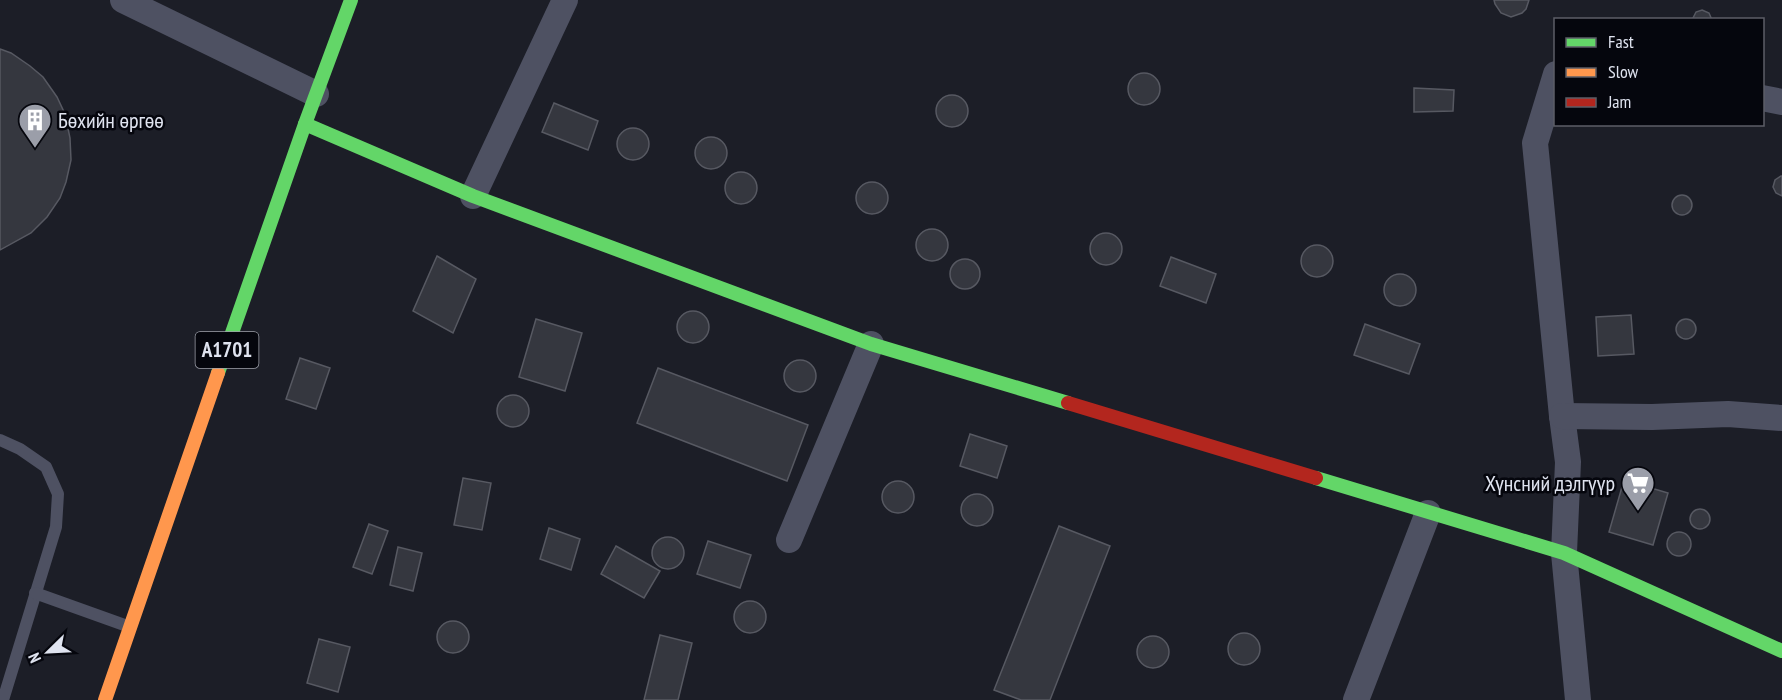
<svg xmlns="http://www.w3.org/2000/svg" width="1782" height="700" font-family="'PT Sans Narrow',sans-serif">
<style>
.building{fill:#35373f;stroke:#575962;stroke-width:1.5}
.lines{fill:none;stroke-linecap:round;stroke-linejoin:round}
.lane{stroke:#4e5162;stroke-width:12}
.street{stroke:#4e5162;stroke-width:26}
.fast{stroke:#63d668;stroke-width:14}
.slow{stroke:#ff974d;stroke-width:14}
.jam{stroke:#b3261e;stroke-width:14}
.labels{text-anchor:middle;stroke-width:5;stroke-linejoin:round;paint-order:stroke}
.shield{fill:#05060d;stroke:#9ea1ab;stroke-width:1.5}
.shield-label{font-size:21px;font-weight:bold;fill:#dfe3ef}
.poi-label{font-size:22px;fill:#dfe3ef;stroke:#05060d;text-anchor:start}
</style>
<rect width="100%" height="100%" fill="#1c1e27"/>
<g class="building">
<polygon points="1494,0 1529,0 1526,9 1522,13 1511,17 1501,13 1495,4"/>
<polygon points="1702,10 1709,13 1712,20 1692,20 1696,12"/>
<polygon points="0,49 11,53 30,66 43,77 57,97 65,114 70,138 71,160 66,182 60,198 47,217 31,233 0,250"/>
<circle cx="1144" cy="89" r="16"/>
<polygon points="1414,88 1454,90 1453,111 1414,112"/>
<circle cx="952" cy="111" r="16"/>
<polygon points="554,103 598,121 588,150 542,132"/>
<circle cx="633" cy="144" r="16"/>
<circle cx="711" cy="153" r="16"/>
<circle cx="741" cy="188" r="16"/>
<polygon points="1781,176 1782,176 1782,196 1776,193 1773,187 1775,180"/>
<circle cx="872" cy="198" r="16"/>
<circle cx="1682" cy="205" r="10"/>
<circle cx="932" cy="245" r="16"/>
<circle cx="1106" cy="249" r="16"/>
<circle cx="1317" cy="261" r="16"/>
<polygon points="437,256 476,279 453,333 413,311"/>
<polygon points="1171,257 1216,274 1206,303 1160,286"/>
<circle cx="965" cy="274" r="15"/>
<circle cx="1400" cy="290" r="16"/>
<circle cx="693" cy="327" r="16"/>
<polygon points="1631,315 1634,354 1598,356 1596,317"/>
<circle cx="1686" cy="329" r="10"/>
<polygon points="536,319 582,333 565,391 519,377"/>
<polygon points="1365,324 1420,344 1409,374 1354,355"/>
<polygon points="300,358 330,368 316,409 286,399"/>
<circle cx="800" cy="376" r="16"/>
<polygon points="658,368 808,425 787,481 637,423"/>
<circle cx="513" cy="411" r="16"/>
<polygon points="970,434 1007,446 997,478 960,466"/>
<polygon points="463,478 491,483 482,530 454,525"/>
<polygon points="1624,480 1668,493 1653,545 1609,532"/>
<circle cx="898" cy="497" r="16"/>
<circle cx="977" cy="510" r="16"/>
<circle cx="1700" cy="519" r="10"/>
<polygon points="369,524 388,531 372,574 353,567"/>
<polygon points="1059,526 1110,546 1050,700 1021,700 994,690"/>
<polygon points="549,528 580,539 571,570 540,559"/>
<circle cx="1679" cy="544" r="12"/>
<circle cx="668" cy="553" r="16"/>
<polygon points="708,541 751,555 740,588 697,574"/>
<polygon points="616,546 660,571 644,598 601,574"/>
<polygon points="398,547 422,553 413,591 390,585"/>
<circle cx="750" cy="617" r="16"/>
<circle cx="453" cy="637" r="16"/>
<circle cx="1244" cy="649" r="16"/>
<polygon points="660,635 692,643 678,700 644,700"/>
<circle cx="1153" cy="652" r="16"/>
<polygon points="319,639 350,647 338,692 307,683"/>
</g>
<g class="lines">
<g class="lane">
<polyline points="0,440 20,449 46,467 58,494 56,527 3,700"/>
<polyline points="35,593 130,627"/>
</g>
<g class="street">
<polyline points="123,0 316,94"/>
<polyline points="1556,74 1535,143 1562,416 1568,462 1564,553 1578,700"/>
<polyline points="1762,98 1782,102"/>
<polyline points="473,196 565,0"/>
<polyline points="1562,416 1652,417 1728,414 1782,418"/>
<polyline points="789,540 871,344"/>
<polyline points="1356,700 1428,513"/>
</g>
<g class="fast">
<polyline points="305,124 473,196 871,344 1068,403"/>
<polyline points="218,373 305,124 351,0"/>
<polyline points="1316,478 1564,553 1782,651"/>
</g>
<polyline class="slow" points="105,700 218,373"/>
<polyline class="jam" points="1068,403 1316,478"/>
</g>
<defs>
<g id="building-pin" transform="scale(1.725)"><path d="M0 17L-7.5 6A9.5 9.5 0 1 1 7.5 6Z" fill="#9b9ea9" stroke="#05060d"/><path d="M-4-6H4V6H1V3H-1V6H-4ZM-2.5-4.3h1.7v1.8h-1.7ZM.8-4.3h1.7v1.8H.8ZM-2.5-1h1.7V.8h-1.7ZM.8-1h1.7V.8H.8Z" fill="#fff"/></g>
<g id="supermarket-pin" transform="scale(1.725)"><path d="M0 17L-7.5 6A9.5 9.5 0 1 1 7.5 6Z" fill="#9b9ea9" stroke="#05060d"/><path d="M-6-5.5h2.5l.6 2H6L4.5 2H-2.5L-4.4-4H-6ZM-1.5 3.2a1.3 1.3 0 1 0 .1 0ZM3 3.2a1.3 1.3 0 1 0 .1 0Z" fill="#fff"/></g>
</defs>
<g fill-rule="evenodd">
<use href="#building-pin" x="35" y="120"/>
<use href="#supermarket-pin" x="1638" y="483"/>
</g>
<g class="labels">
<rect class="shield" x="195.5" y="332" width="63" height="36" rx="4.5"/>
<g class="shield-label">
<text x="227" y="357">A1701</text>
</g>
<g class="poi-label">
<text x="58" y="128">Бөхийн өргөө</text>
<text x="1615" y="491" text-anchor="end">Хүнсний дэлгүүр</text>
</g>
</g>
<rect x="1554" y="18" width="210" height="108" fill="#05060d" stroke="#5c5e67" stroke-width="1.5"/>
<rect x="1566" y="38" width="30" height="9" fill="#63d668" stroke="#5c5e67" stroke-width="1.5"/>
<text x="1608" y="48" font-size="18" fill="#dfe3ef">Fast</text>
<rect x="1566" y="68" width="30" height="9" fill="#ff974d" stroke="#5c5e67" stroke-width="1.5"/>
<text x="1608" y="78" font-size="18" fill="#dfe3ef">Slow</text>
<rect x="1566" y="98" width="30" height="9" fill="#b3261e" stroke="#5c5e67" stroke-width="1.5"/>
<text x="1608" y="108" font-size="18" fill="#dfe3ef">Jam</text>
<g transform="translate(48 652) rotate(246)" stroke="#05060d" stroke-width="4.5" paint-order="stroke">
<path d="M0-4.5L10 22L0 15L-10 22Z" fill="#dfe3ef"/>
<text y="-9" font-size="16" font-weight="bold" text-anchor="middle" fill="#dfe3ef">N</text>
</g>
</svg>
